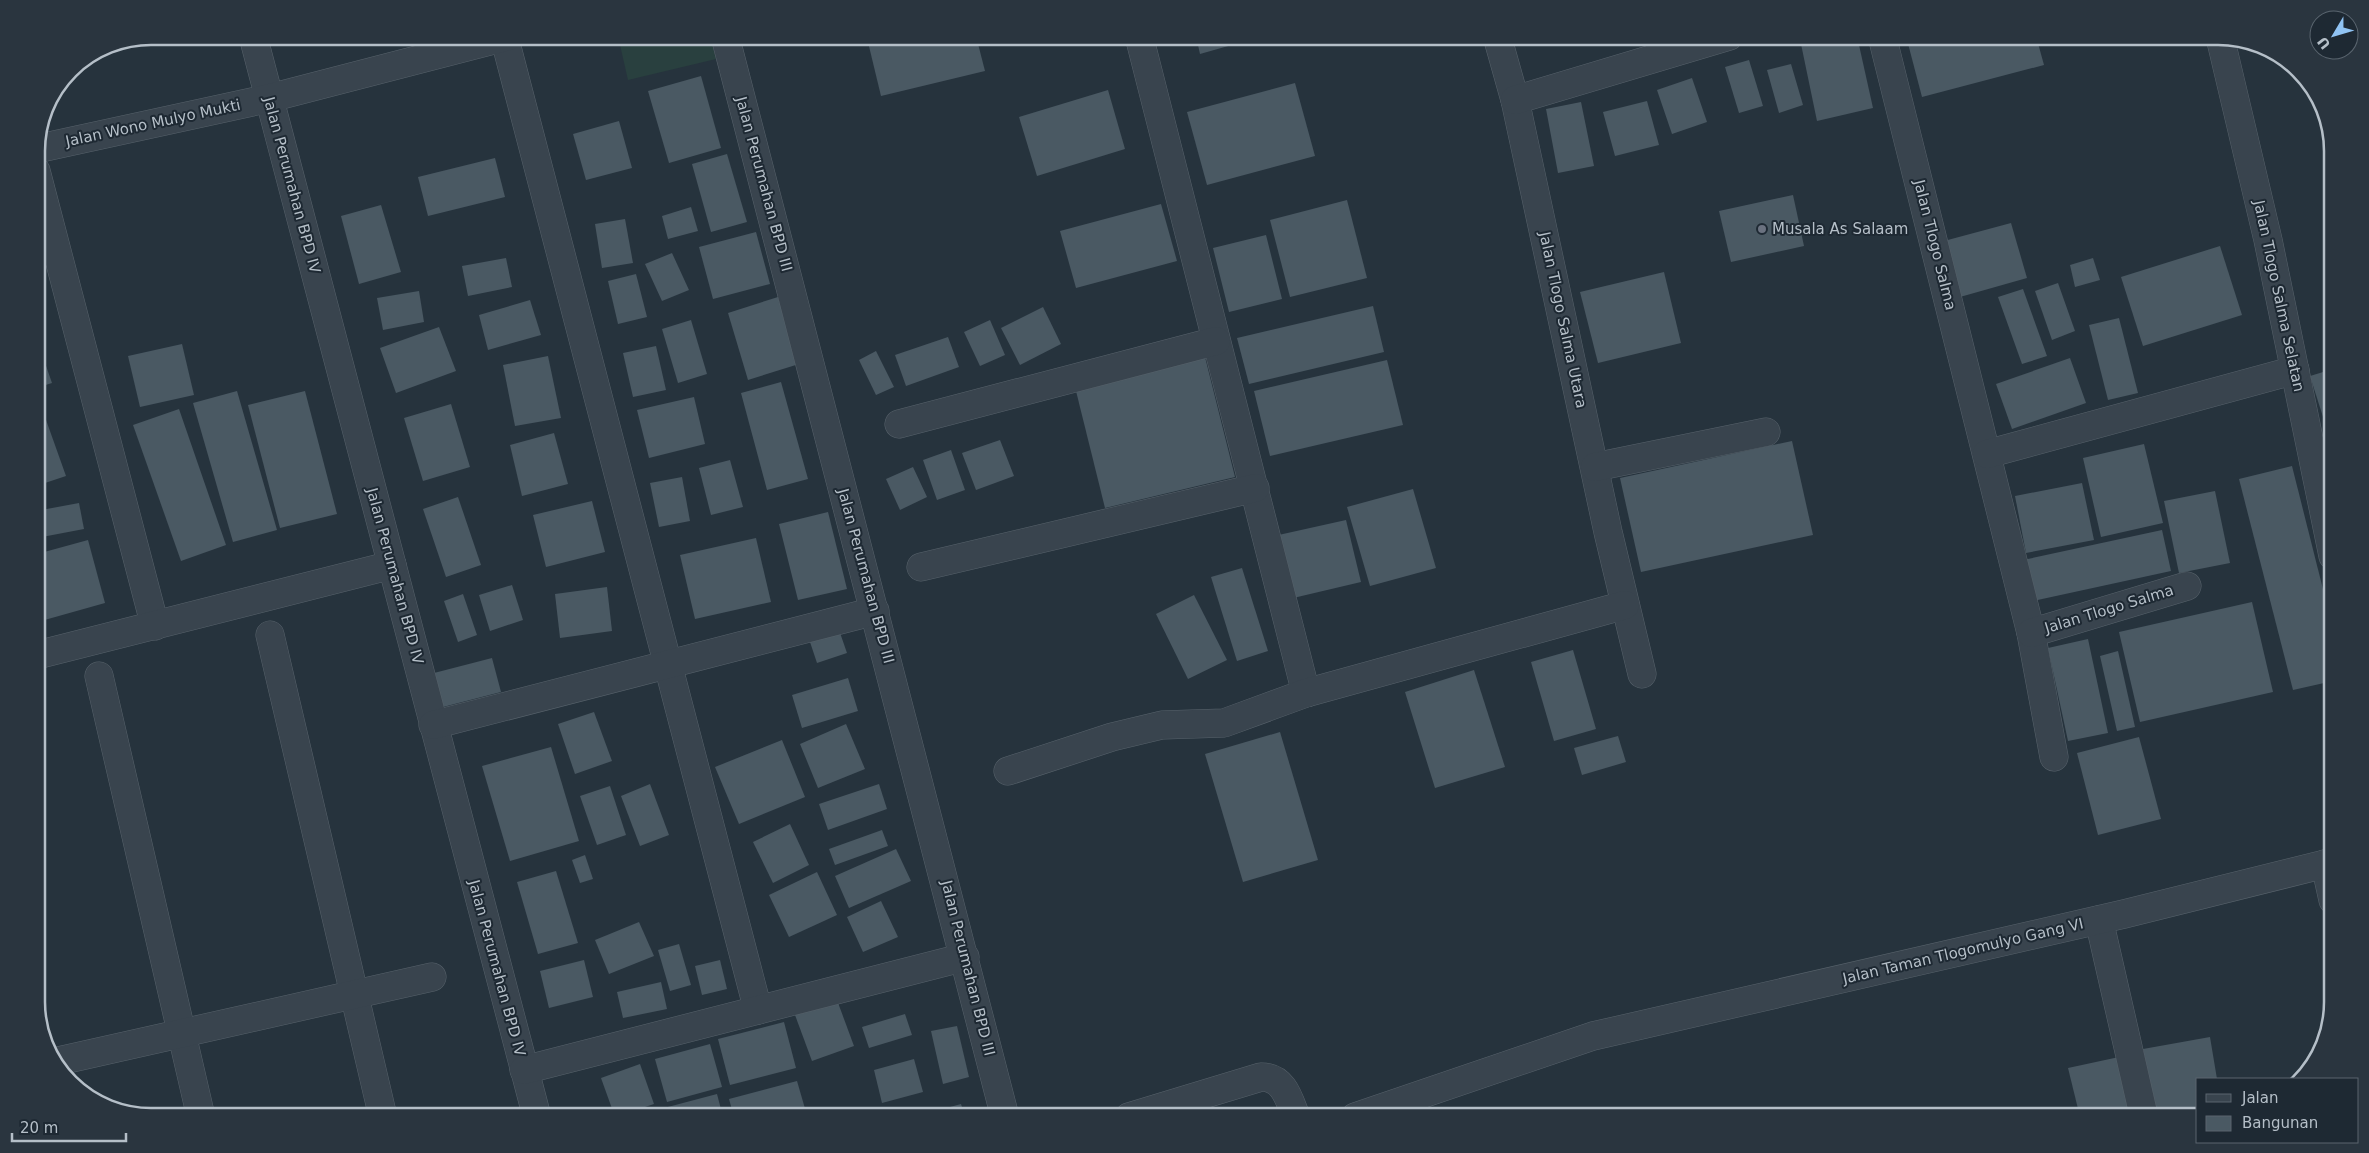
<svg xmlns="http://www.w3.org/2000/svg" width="2369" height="1153" font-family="'DejaVu Sans',sans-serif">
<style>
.green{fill:#29403f}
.building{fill:#4a5963}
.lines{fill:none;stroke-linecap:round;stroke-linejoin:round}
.minor-casing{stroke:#57626b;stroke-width:29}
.minor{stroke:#39444e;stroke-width:28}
.worship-dot{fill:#6b7280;stroke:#1e2933;stroke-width:2}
.labels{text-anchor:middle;stroke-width:4;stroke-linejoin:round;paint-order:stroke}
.street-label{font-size:15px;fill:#b5bfc8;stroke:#1e2933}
.poi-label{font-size:15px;fill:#b5bfc8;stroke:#1e2933;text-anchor:start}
.rim{fill:none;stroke:#b5bfc8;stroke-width:2.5}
</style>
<rect width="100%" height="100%" fill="#26333d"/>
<polygon class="green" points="618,36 710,36 716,59 628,80"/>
<g class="building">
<polygon points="873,36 976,36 985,71 881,96 867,38"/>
<polygon points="1196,36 1260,36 1260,37 1200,54"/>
<polygon points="1838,36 1857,36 1873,108 1817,121 1801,44"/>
<polygon points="1906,36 2036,36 2044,65 1922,97"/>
<polygon points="1749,60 1763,106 1739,113 1725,67"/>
<polygon points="1791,64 1803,105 1779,113 1767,70"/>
<polygon points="701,76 721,148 669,163 648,91"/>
<polygon points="1692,78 1707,122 1672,134 1657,90"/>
<polygon points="1295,83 1315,156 1207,185 1187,112"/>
<polygon points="1108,90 1125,149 1037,176 1019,117"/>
<polygon points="1647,101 1659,145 1615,156 1603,112"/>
<polygon points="1581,102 1594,166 1558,173 1546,109"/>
<polygon points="619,121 632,168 586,180 573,134"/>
<polygon points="727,154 747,222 711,232 692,164"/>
<polygon points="495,158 505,197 428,216 418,177"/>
<polygon points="1793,195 1804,246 1731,262 1719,211"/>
<polygon points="1347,200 1367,278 1290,297 1270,220"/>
<polygon points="1161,204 1177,261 1076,288 1060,231"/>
<polygon points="381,205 401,272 359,284 341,216"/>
<polygon points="691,207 698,231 668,239 662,216"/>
<polygon points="625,219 633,263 602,268 595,224"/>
<polygon points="2011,223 2027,278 1960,297 1944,241"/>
<polygon points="756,232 770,284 713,299 699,247"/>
<polygon points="1266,235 1282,299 1229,312 1213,248"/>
<polygon points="2220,246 2242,315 2143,346 2121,277"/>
<polygon points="672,253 689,290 662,301 645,264"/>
<polygon points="506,258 512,287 468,296 462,266"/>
<polygon points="2093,258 2100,280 2075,287 2070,265"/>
<polygon points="1664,272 1681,343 1598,363 1580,292"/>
<polygon points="636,274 647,317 618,324 608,281"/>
<polygon points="2058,283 2075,331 2052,340 2035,291"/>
<polygon points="2023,289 2047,356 2022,364 1998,297"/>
<polygon points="419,291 424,322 383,330 377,298"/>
<polygon points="778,297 799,364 748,380 728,313"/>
<polygon points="530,300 541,335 488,350 479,315"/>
<polygon points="1373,306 1384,352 1249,384 1237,338"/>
<polygon points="1043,307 1061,344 1020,365 1001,328"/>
<polygon points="2119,318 2138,393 2108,400 2089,325"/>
<polygon points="691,320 707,374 678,383 662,329"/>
<polygon points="990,320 1005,355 980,366 964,332"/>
<polygon points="439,327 456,371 396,393 380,348"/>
<polygon points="36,337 52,383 36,388"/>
<polygon points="948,337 959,367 906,386 895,355"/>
<polygon points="182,344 194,395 140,407 128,356"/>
<polygon points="656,346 666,390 633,397 623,353"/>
<polygon points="876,351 894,387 876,395 859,360"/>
<polygon points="548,356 561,418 515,426 503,365"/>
<polygon points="1205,357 1235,477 1105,508 1075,387"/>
<polygon points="2070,358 2086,403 2012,429 1996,384"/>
<polygon points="1387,360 1403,425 1270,456 1254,391"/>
<polygon points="2333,369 2333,438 2330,439 2310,376"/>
<polygon points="781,382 808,479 767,490 741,393"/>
<polygon points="237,391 277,530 233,542 193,403"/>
<polygon points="305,391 337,514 280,528 248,405"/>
<polygon points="694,397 705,444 649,458 637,410"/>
<polygon points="40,403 66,476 36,486 36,405"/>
<polygon points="451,404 470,467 423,481 404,418"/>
<polygon points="179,409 226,545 181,561 133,425"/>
<polygon points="554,433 568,484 522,496 510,445"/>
<polygon points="1000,440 1014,476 976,490 962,453"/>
<polygon points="1792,441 1813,535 1641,572 1620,478"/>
<polygon points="2144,444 2163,523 2101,537 2083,458"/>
<polygon points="951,450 965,490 937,500 923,460"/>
<polygon points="730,460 743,507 711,515 699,468"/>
<polygon points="2292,466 2333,629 2333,681 2293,690 2239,479"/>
<polygon points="913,467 927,497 900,510 886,479"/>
<polygon points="682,477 690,521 659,527 650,483"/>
<polygon points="2082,483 2094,540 2026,553 2015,496"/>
<polygon points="1413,489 1436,568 1370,586 1347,507"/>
<polygon points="2215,491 2230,563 2179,573 2164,501"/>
<polygon points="458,497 481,565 446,577 423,509"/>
<polygon points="592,501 605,552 546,567 533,515"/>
<polygon points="79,503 84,529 42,537 36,511"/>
<polygon points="828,512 847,589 798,600 779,524"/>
<polygon points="1346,520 1361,582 1289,599 1274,536"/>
<polygon points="2162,530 2171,571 2033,601 2023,560"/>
<polygon points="756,538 771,602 695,619 680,555"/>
<polygon points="88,540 105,603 41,621 37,606 37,554"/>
<polygon points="1242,568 1268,651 1237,661 1211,577"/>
<polygon points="512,585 523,620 490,631 479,595"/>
<polygon points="607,587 612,631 560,638 555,594"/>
<polygon points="463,594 477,635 458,642 444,601"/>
<polygon points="1194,595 1227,660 1188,679 1156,614"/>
<polygon points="2252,602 2273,692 2140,722 2119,632"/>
<polygon points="838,627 847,653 817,663 808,636"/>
<polygon points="2088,639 2108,733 2068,741 2048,648"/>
<polygon points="1573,650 1596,729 1554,741 1531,662"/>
<polygon points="2118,651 2135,727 2117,731 2100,656"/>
<polygon points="492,658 501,692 443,707 434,673"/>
<polygon points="1474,670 1505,767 1435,788 1405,692"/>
<polygon points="848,678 858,711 802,728 792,695"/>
<polygon points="594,712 612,761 575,774 558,724"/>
<polygon points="846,724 865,769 818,788 800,744"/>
<polygon points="1280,732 1318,860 1243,882 1205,754"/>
<polygon points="1618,736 1626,762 1582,775 1574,748"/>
<polygon points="2139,737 2161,819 2098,835 2077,753"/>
<polygon points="782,740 805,797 739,824 715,767"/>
<polygon points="551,747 579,841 510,861 482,766"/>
<polygon points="650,784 669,835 640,846 621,796"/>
<polygon points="879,784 887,809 828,830 819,804"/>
<polygon points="610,786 626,835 597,845 580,796"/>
<polygon points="790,824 809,865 773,883 753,842"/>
<polygon points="882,830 888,846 835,865 829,849"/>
<polygon points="896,849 911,881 849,908 835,876"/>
<polygon points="585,855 593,879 580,883 572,860"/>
<polygon points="556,871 578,943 538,954 517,882"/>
<polygon points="817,872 837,915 789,937 769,895"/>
<polygon points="881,901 898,937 863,952 847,917"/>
<polygon points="639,922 654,956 609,974 595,940"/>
<polygon points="679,944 691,985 670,991 658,950"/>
<polygon points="584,960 593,997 549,1008 540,971"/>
<polygon points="720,960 727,989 702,995 695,966"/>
<polygon points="661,982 667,1009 623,1018 617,992"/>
<polygon points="837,1000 854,1046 812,1061 795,1015"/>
<polygon points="905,1014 912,1035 869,1048 862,1027"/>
<polygon points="784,1022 796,1068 730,1085 718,1039"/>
<polygon points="957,1026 969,1077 943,1084 931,1031"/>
<polygon points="2210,1037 2217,1079 2198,1079 2198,1117 2155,1117 2143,1049"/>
<polygon points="710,1044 722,1087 667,1102 655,1059"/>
<polygon points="2119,1057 2134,1117 2080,1117 2068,1068"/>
<polygon points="914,1059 923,1092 882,1103 874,1070"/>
<polygon points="640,1064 654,1104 615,1117 601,1078"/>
<polygon points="797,1081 806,1112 788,1117 734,1117 729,1099"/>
<polygon points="717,1094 723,1117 667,1117 664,1108"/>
<polygon points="961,1104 965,1117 917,1117 917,1116"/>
</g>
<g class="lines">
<g class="minor-casing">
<g id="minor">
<polyline points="253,36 537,1117"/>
<polyline points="504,36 758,1010"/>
<polyline points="725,36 1005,1117"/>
<polyline points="1139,36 1306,693"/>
<polyline points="1497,36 1515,100 1608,532 1642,674"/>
<polyline points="1882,36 2031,633 2054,757"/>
<polyline points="2220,37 2268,240 2333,556"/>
<polyline points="1515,100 1729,36"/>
<polyline points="36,149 270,98 509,36"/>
<polyline points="36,171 155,626"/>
<polyline points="899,424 1216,341"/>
<polyline points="1987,454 2295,370"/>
<polyline points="1595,467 1766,432"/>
<polyline points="921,567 1255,488"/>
<polyline points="2031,633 2187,586"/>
<polyline points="270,635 383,1117"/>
<polyline points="37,655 392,565"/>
<polyline points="99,676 201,1117"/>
<polyline points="433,725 875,611"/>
<polyline points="1008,771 1112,737 1162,725 1224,723 1306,693 1625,605"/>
<polyline points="2325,864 2333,900"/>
<polyline points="2099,920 2144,1117"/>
<polyline points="54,1062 432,977"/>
<polyline points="524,1070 965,957"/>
<path d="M1129,1117L1261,1077C1284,1077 1289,1099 1296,1117"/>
<polyline points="1355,1117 1593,1036 2124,914 2333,862"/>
</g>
</g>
<use href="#minor" class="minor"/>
</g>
<circle class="worship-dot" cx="1762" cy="229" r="5"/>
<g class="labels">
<g class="street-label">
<text transform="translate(153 123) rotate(-12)" y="5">Jalan Wono Mulyo Mukti</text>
<text transform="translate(764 184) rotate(75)" y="5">Jalan Perumahan BPD III</text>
<text transform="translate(292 185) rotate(75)" y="5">Jalan Perumahan BPD IV</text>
<text transform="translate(1935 245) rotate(76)" y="5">Jalan Tlogo Salma</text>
<text transform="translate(2279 296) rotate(78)" y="5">Jalan Tlogo Salma Selatan</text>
<text transform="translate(1563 320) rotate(78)" y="5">Jalan Tlogo Salma Utara</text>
<text transform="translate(395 576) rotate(75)" y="5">Jalan Perumahan BPD IV</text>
<text transform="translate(866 576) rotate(75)" y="5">Jalan Perumahan BPD III</text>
<text transform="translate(2109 609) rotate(-17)" y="5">Jalan Tlogo Salma</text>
<text transform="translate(1963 951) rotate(-13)" y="5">Jalan Taman Tlogomulyo Gang VI</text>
<text transform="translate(497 968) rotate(75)" y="5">Jalan Perumahan BPD IV</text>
<text transform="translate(968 968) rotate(76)" y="5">Jalan Perumahan BPD III</text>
</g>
<g class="poi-label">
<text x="1772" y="234">Musala As Salaam</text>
</g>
</g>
<path d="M0 0H2369V1153H0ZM151 45H2218A106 106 0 0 1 2324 151V1002A106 106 0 0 1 2218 1108H151A106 106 0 0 1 45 1002V151A106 106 0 0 1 151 45Z" fill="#2a353f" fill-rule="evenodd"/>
<path class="rim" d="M151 45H2218A106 106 0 0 1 2324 151V1002A106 106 0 0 1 2218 1108H151A106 106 0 0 1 45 1002V151A106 106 0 0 1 151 45Z"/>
<rect x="2196" y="1078" width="162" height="65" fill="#1e2933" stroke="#5a656f"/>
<rect x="2206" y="1094" width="25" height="8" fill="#39444e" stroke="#5a656f"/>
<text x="2242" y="1103" font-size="15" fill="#b5bfc8">Jalan</text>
<rect x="2206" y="1116" width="25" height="15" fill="#4a5963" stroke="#5a656f"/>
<text x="2242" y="1128" font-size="15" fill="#b5bfc8">Bangunan</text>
<g transform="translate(2334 35) rotate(232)"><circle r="24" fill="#1e2933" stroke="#5a656f"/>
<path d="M0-4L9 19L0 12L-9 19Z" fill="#90c3f3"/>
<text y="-8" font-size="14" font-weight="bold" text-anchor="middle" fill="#b5bfc8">U</text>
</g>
<path d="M12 1133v8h114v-8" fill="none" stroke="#b5bfc8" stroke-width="2.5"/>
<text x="20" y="1133" font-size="15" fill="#b5bfc8" stroke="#1e2933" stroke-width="4" paint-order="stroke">20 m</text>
</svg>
